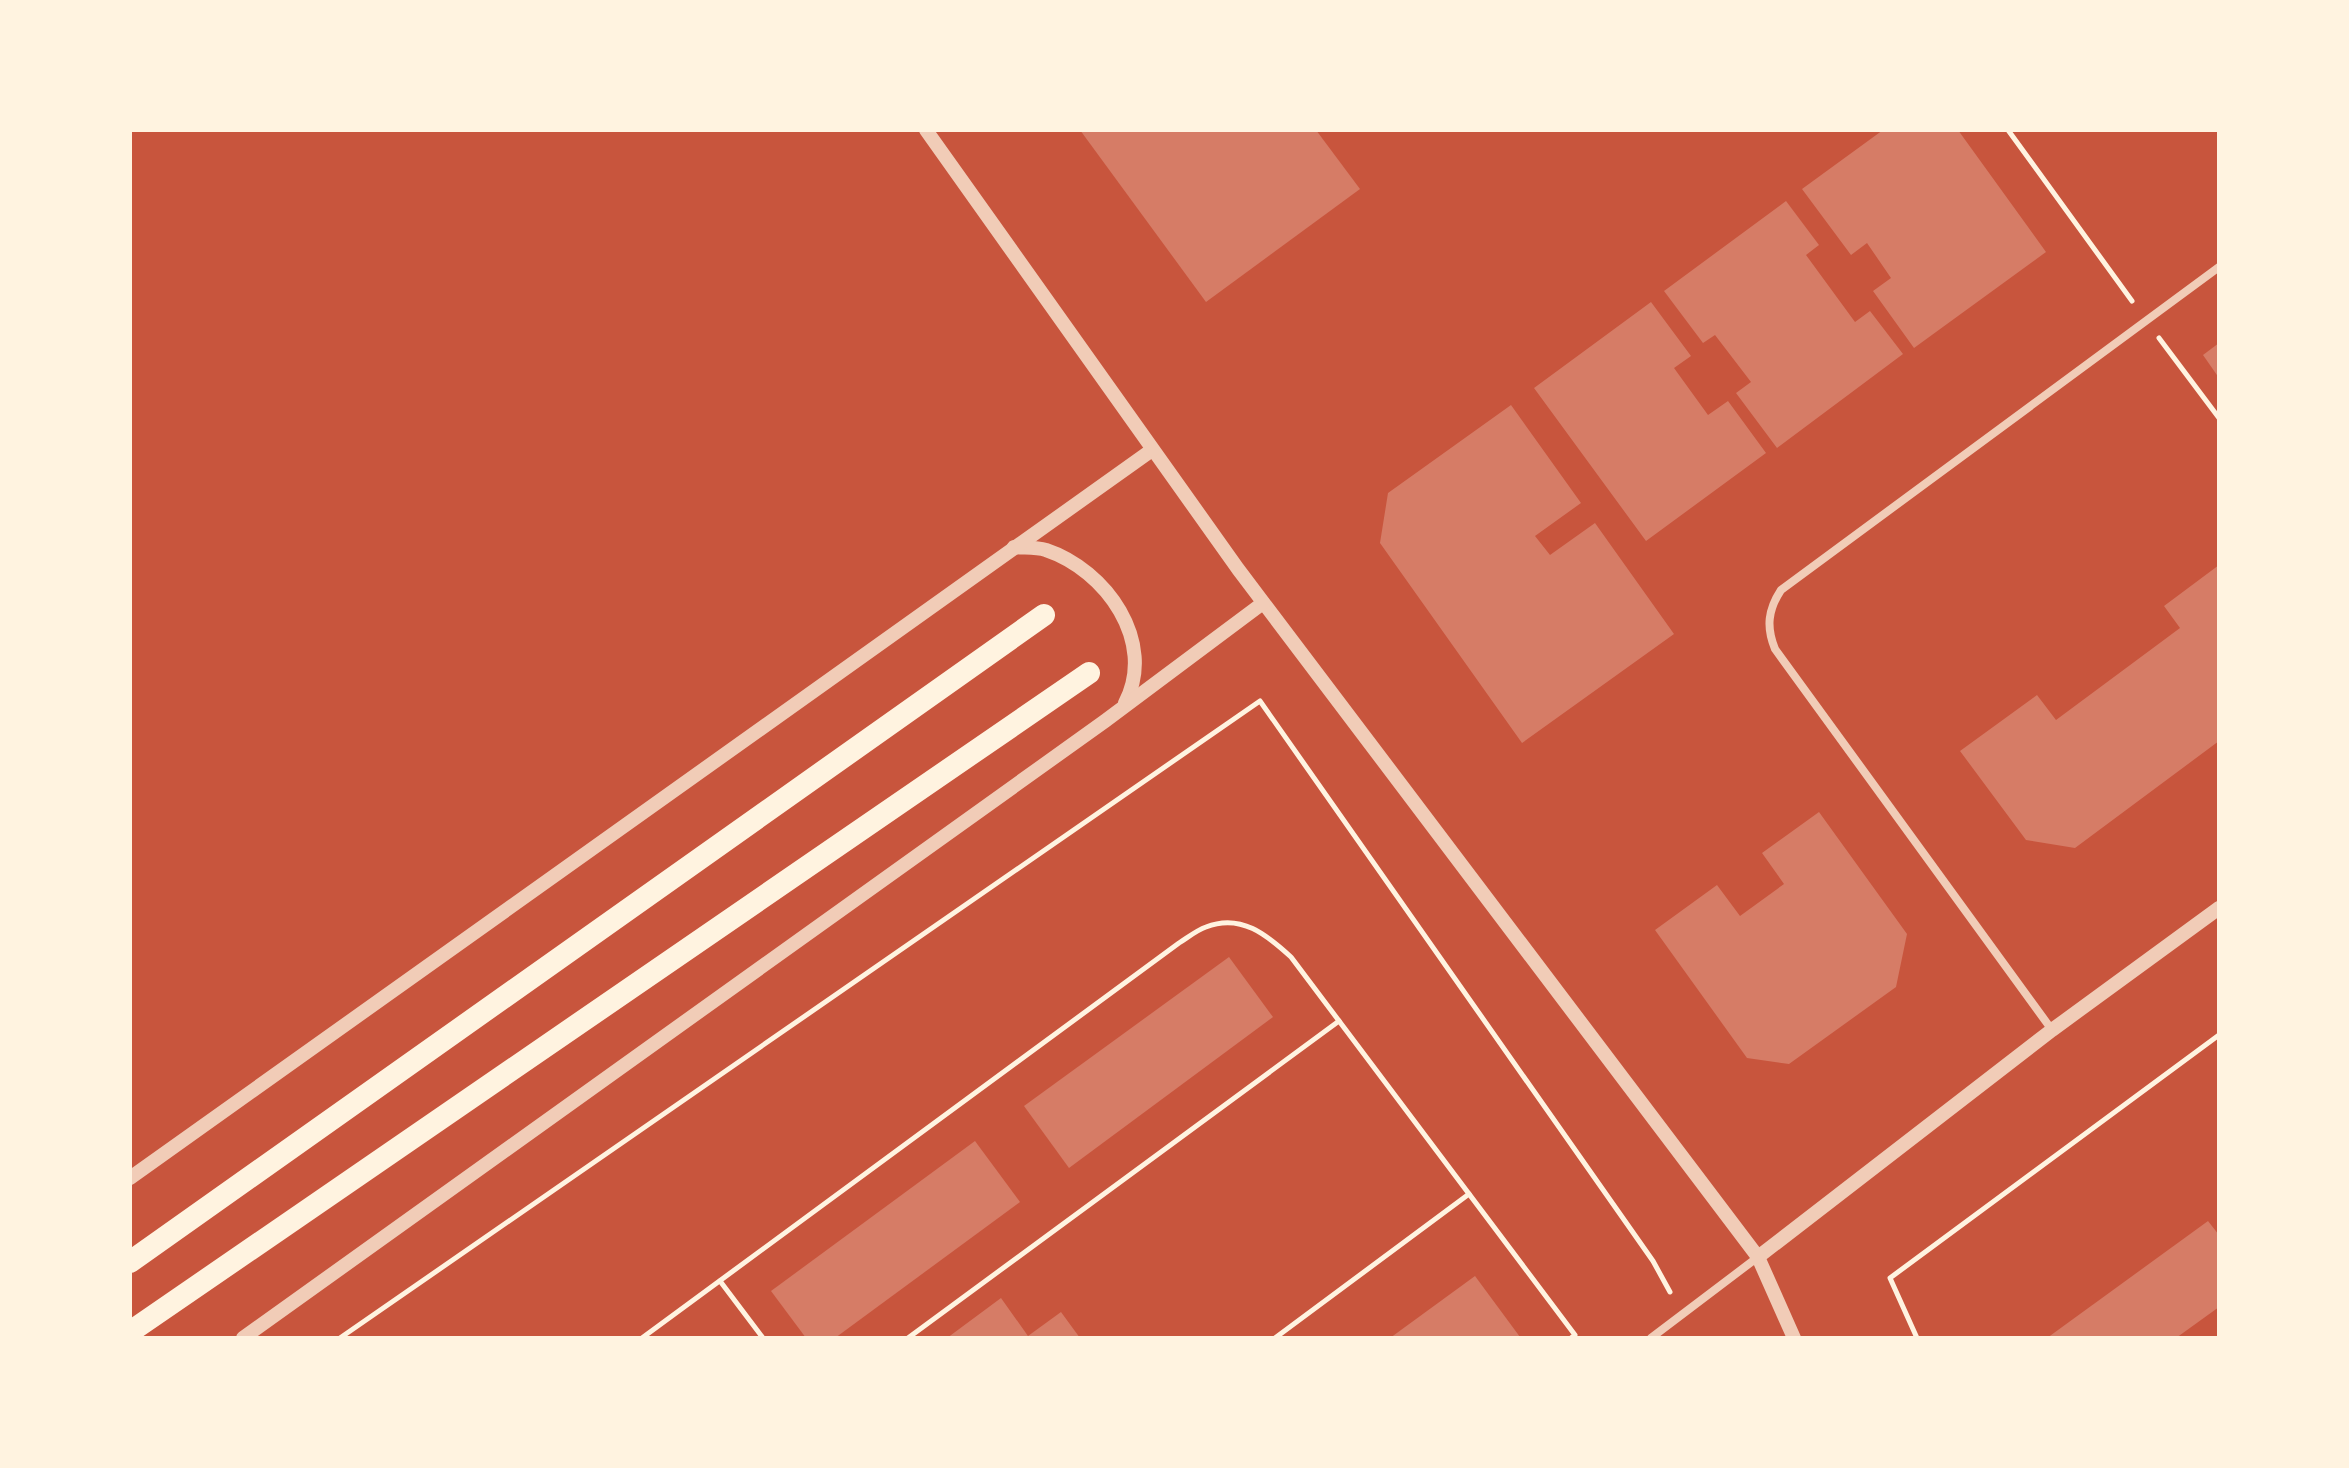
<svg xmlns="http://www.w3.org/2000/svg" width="2349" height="1468" font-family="Rubik,sans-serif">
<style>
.building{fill:#d67c66}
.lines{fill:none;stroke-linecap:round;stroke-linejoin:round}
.path{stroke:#fff3e0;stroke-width:5}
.minor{stroke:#f1ccb7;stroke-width:8}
.tertiary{stroke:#f1ccb7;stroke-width:14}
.trunk{stroke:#fff3e0;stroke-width:22}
</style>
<rect width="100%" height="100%" fill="#c8553d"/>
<g class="building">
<polygon points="1080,130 1316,130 1360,189 1206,302"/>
<polygon points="1883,130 1958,130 2046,252 1914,348 1873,291 1891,278 1867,243 1851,255 1802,189"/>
<polygon points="1786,201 1819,245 1806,255 1855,322 1870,311 1903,354 1777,448 1736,393 1751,382 1715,335 1703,343 1664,291"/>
<polygon points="1651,302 1691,356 1674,368 1708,415 1728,401 1766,453 1646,541 1534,388"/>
<polygon points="2219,343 2219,378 2203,355"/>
<polygon points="1511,405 1581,503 1535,536 1550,555 1595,523 1674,634 1522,743 1380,543 1388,493"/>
<polygon points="2219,565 2219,741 2075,848 2026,840 1960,751 2037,695 2056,720 2180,628 2164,606"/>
<polygon points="1819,812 1907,934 1896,987 1789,1064 1747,1058 1655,930 1717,885 1740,916 1784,884 1762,853"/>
<polygon points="1229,957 1273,1017 1069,1168 1024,1106"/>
<polygon points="975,1141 1020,1202 835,1338 806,1338 771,1291"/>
<polygon points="2208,1221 2219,1235 2219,1307 2176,1338 2047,1338"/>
<polygon points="1475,1276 1520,1337 1390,1338"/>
<polygon points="1001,1298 1028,1336 1061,1312 1080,1338 947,1338"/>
</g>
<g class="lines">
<g class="path">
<polyline points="2008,130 2132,301"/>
<polyline points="2159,338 2219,418"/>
<polyline points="720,1281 763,1338"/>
<polyline points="340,1338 1260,701 1653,1261 1670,1292"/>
<path d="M642,1338L1179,943C1187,938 1197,930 1206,927C1241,913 1267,935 1291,957L1575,1335L1571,1338"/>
<polyline points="908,1338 1339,1021"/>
<polyline points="1275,1338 1469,1194"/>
<polyline points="1917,1338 1890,1278 2219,1035"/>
</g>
<g class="minor">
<path d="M2052,1030L1775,649C1766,627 1768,610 1781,590L2219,267"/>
<polyline points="1651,1338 1758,1257"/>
</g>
<g class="tertiary">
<polyline points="926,130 1238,569 1758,1257 1794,1338"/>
<path d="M1014,547C1025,548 1036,547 1046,550C1106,570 1157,642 1125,703"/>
<polyline points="130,1178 1152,450"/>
<polyline points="1758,1257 2052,1030 2219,908"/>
<polyline points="243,1338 1105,721 1263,603"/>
</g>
<g class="trunk">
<polyline points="130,1262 1044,615"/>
<polyline points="130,1332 1089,673"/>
</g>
</g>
<rect width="2349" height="1468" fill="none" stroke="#fff3e0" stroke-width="264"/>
</svg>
